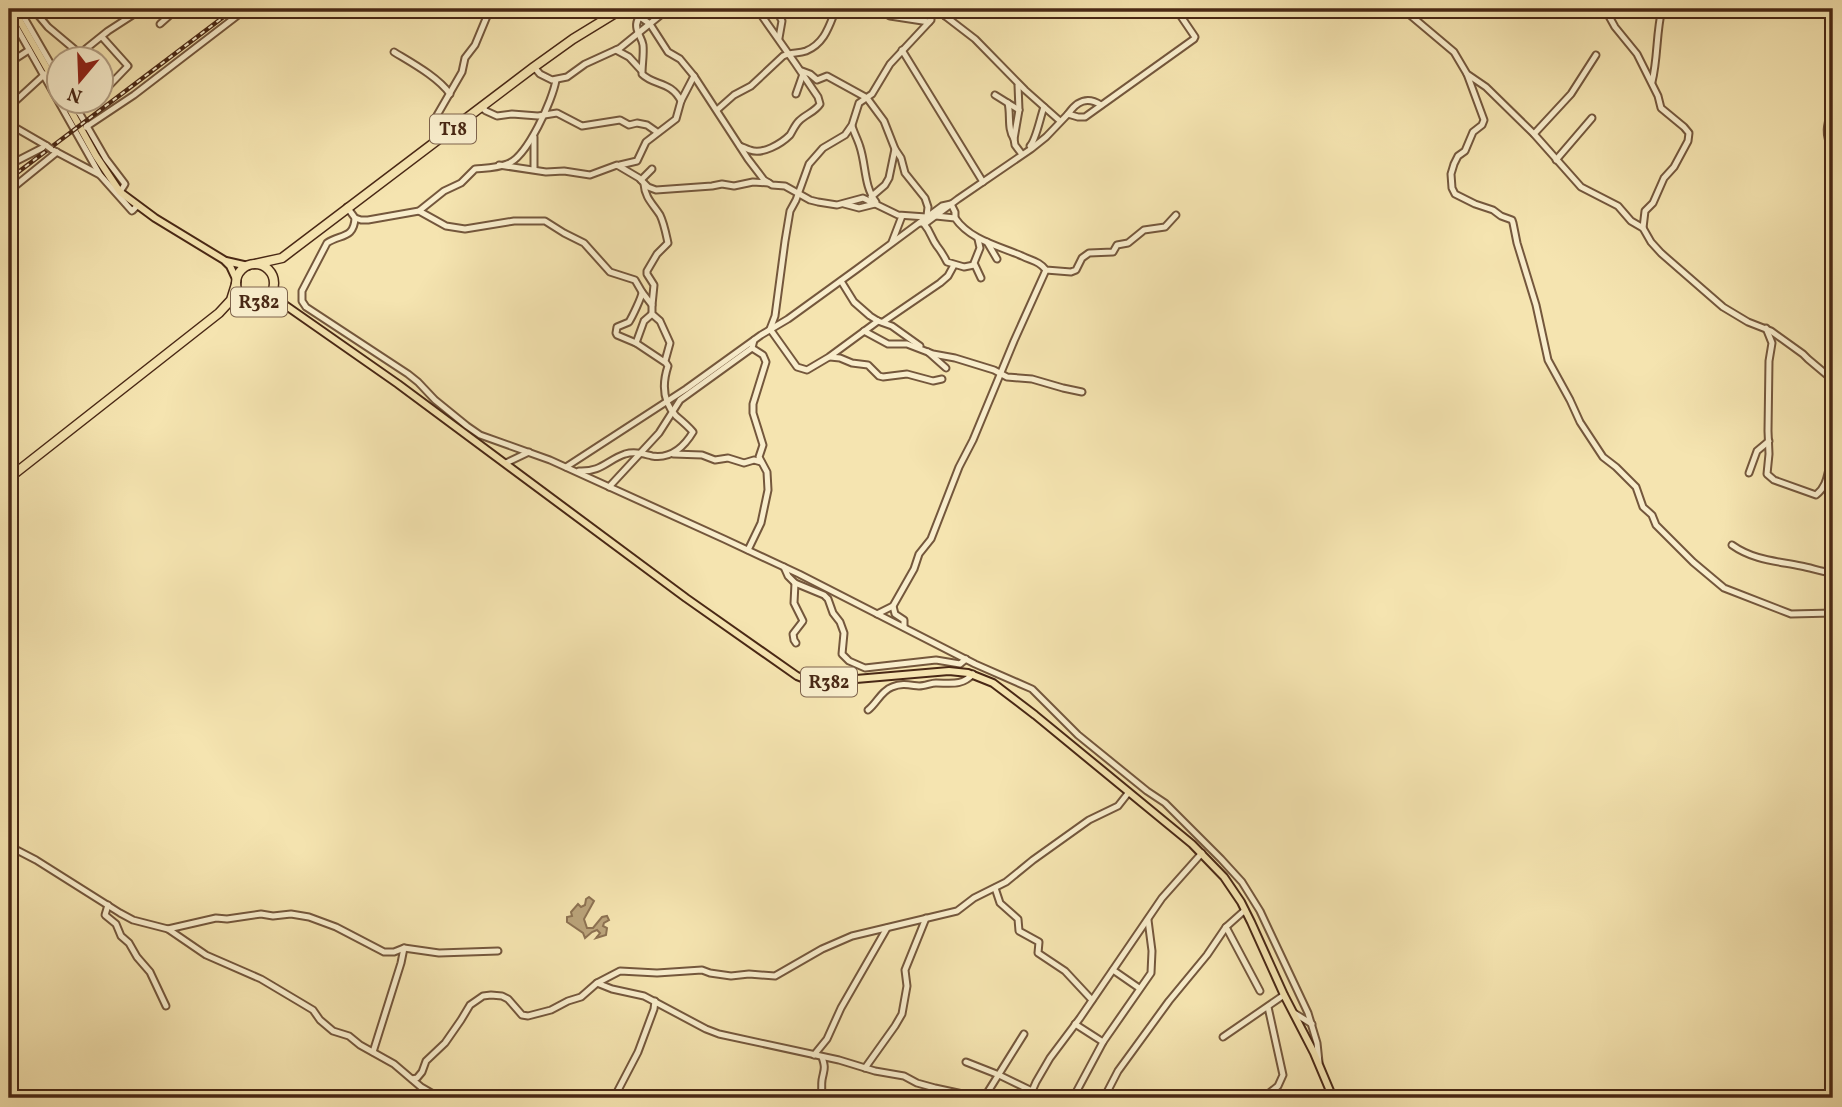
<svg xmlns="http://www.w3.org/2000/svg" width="1842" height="1107" font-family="Vollkorn,serif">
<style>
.water{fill:#bba47b;stroke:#8d7252;stroke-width:2}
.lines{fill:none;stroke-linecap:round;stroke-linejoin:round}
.minor-casing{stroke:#74573c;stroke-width:9}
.major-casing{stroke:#492815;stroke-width:10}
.highway-casing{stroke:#492815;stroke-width:11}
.minor{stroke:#f8edcc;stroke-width:5}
.major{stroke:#f5e4b0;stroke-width:6}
.highway{stroke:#f5e4b0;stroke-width:8}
.rail-casing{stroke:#492815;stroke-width:4.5}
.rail{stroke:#f8edcc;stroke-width:2;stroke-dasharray:5;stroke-linecap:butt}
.minor-bridge-casing{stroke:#74573c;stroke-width:9;stroke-linecap:butt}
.minor-bridge{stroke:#f8edcc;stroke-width:5}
.labels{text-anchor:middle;stroke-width:5;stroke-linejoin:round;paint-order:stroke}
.shield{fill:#f8edcc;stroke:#7e634c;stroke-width:2}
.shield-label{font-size:18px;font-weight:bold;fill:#492815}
</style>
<rect width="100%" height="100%" fill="#f5e4b0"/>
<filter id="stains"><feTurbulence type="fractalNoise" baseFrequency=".00286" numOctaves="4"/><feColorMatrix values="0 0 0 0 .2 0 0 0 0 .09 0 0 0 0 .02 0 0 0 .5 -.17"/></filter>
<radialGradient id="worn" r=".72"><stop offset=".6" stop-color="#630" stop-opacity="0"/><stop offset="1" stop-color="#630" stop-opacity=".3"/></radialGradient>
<polygon class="water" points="589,897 594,901 584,919 587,928 593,928 602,917 607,916 609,920 604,923 603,926 607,928 606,935 596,938 600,933 597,930 592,932 585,938 583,933 567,922 567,917 572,916 571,912 578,904 581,907 585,905 586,899"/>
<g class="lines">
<g class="minor-casing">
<g id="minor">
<polyline points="19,9 60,80"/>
<polyline points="33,9 48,27 79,53"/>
<polyline points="60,9 67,13 76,9"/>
<polyline points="776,9 782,21 779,38"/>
<path d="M797,9C806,17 815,15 825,9"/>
<polyline points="878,9 890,16 929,22"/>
<polyline points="936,9 975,39 1025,90 1060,121"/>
<polyline points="1403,9 1454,52 1467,74 1486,87 1534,134 1581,187 1618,206 1631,221 1643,228 1651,242 1661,253 1723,307 1748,322 1771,331 1803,354 1808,359 1833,380"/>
<polyline points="1605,9 1615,27 1637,54 1658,96 1661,108 1684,127 1689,133 1688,141 1674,167 1664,178 1653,203 1645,211 1643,228"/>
<polyline points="9,14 100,175"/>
<path d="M660,14C650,11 634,14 637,29C638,34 642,39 643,45C644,54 642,64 642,74C654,86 671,81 681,101"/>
<polyline points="945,16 955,9"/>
<polyline points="640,17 650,24 668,52 680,59 694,76 748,159 764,180 769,183"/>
<polyline points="160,24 169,16 171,12 169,9"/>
<polyline points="1830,29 1833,23"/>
<polyline points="616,50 629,57 641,70"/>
<polyline points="902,50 983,182"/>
<path d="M394,52C412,63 438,77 450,94"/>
<polyline points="72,60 108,31 142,9"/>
<polyline points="9,63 29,50"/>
<polyline points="534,67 540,74 552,80 567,77 585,64 620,48 668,9"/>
<polyline points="802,71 810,74 817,80 827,76 867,98 884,121 895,149 901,158 905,173 925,198 928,207 927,216"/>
<polyline points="1467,74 1484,120 1482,125 1473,132 1465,151 1458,156 1454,164 1451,174 1452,188 1455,194 1475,204 1493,210 1501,216 1512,220 1513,223 1517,243 1536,305 1548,360 1570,400 1580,422 1603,457 1616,467 1636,487 1643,507 1652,515 1656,525 1693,562 1724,588 1791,614 1833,613"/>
<path d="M1652,82C1658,58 1656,33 1662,9"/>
<polyline points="1018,85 1019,110 1014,139 1015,145 1021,153"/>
<polyline points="102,93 128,66 102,37"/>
<polyline points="796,94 803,74"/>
<polyline points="995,95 1019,110"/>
<polyline points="73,102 106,159 125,184 120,192"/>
<path d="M1008,103C1011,115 1007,129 1014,139"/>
<path d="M1833,105C1828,122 1823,134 1833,150"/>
<polyline points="9,107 45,74"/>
<polyline points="481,107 486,111 497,116 512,114 538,116 557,113 582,126 620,120 629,125 637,123 647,125 657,132"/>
<path d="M717,110L734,95L751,86L783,56C791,52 798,54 806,51C825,43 829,26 836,9"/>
<polyline points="78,112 92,102"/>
<path d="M1068,114C1077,101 1087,96 1101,105"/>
<polyline points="9,124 47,146"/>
<path d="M852,126C854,133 858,140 860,147C866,165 864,187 876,202"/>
<polyline points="86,127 134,95 246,9"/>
<polyline points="446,133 436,122 436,117 462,72 465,58 475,45 490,9"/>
<polyline points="1534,134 1571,94 1596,55"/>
<path d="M740,146C743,147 746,149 750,150C762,155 781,144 790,135C793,130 795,125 799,121C806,114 815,112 820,104L818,97L795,63L757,9"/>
<path d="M1030,146C1036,140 1040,118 1044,107"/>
<polyline points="51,149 100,175 132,211 137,206"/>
<polyline points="1556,160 1592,118"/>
<polyline points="9,165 46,146"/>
<polyline points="499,165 546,172 564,171 590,175 617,165 639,178 648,187 656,190 712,186 722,184 734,186 753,182 769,183 772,185 785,186 810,200 818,202 837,205 863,198 898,215 926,217"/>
<polyline points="620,165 637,161 646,142 676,119 681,101 694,76"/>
<polyline points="534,169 534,137"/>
<polyline points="641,180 652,169"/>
<path d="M644,184C645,198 653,204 660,215C664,223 666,234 668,243L657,254L647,271V274L654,285L652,305"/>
<polyline points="9,191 57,152"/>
<polyline points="871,197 885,185 889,178 895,149"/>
<polyline points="844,204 859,208 875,204"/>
<path d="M347,207L355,218C354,239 340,234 327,243L302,291V301L306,307L408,374L418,382L435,400L467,426L480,435L550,460L724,539L799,574L975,664L1032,689L1078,735L1147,791L1165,803L1221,859L1242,882L1260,911L1308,1013L1317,1043L1319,1062"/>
<path d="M419,211L446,226L465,229L514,221H545L564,233L584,243L610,272L635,280L642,292C642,297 632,317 629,322L617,327L616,333L617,335L636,343L666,363L668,366C662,384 663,402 676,416C682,421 688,426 693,432C684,447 671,459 652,456C643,454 635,451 625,454C607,460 602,472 579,471"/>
<path d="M936,216L955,218C970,240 999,246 1022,256C1032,261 1039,261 1046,270L1071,272L1076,270L1082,258L1089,253L1113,252L1117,245L1128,243L1144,230L1165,227L1176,215"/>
<path d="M355,218L361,220H368L419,211L444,191L461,183L475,169C486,168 497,168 507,164C527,158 553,99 556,80"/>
<polyline points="920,223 926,223 958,199 1031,149 1046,137 1068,114 1078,117 1085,117 1194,39 1195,37 1176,9"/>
<path d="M924,224C931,232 931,238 937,246C941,251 944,256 947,262L964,267L974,265"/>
<polyline points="978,239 980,248 974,263 981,278"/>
<polyline points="892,242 902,216"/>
<polyline points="987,242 997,259"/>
<polyline points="841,281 854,302 870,316 878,321 892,326 920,346"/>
<polyline points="642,292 652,305 652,314 660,321 670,343 665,361"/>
<polyline points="878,321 829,357 807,370 797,367 770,329 775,316 785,241 790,211 796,200 809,164 823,148 845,135 852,125 859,103 872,94 890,64 931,20 931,17 929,9"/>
<polyline points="883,322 940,283 948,276 954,265"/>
<path d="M1766,328L1772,343L1769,361L1768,431L1769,454L1767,474L1774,480L1816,495C1829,485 1827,470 1833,455"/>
<polyline points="864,331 888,344 907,344 933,354 955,358 994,370 1007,377 1032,379 1063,388 1082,392"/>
<polyline points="636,343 644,321 652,314"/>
<polyline points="928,352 946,368"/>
<polyline points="830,357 840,358 852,363 868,365 879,376 883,377 907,374 933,381 942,379"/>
<polyline points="673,454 702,455 715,460 728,458 744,463 754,460 761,462"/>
<polyline points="506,463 529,452"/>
<polyline points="566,467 686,389 761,335 788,319 857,269 942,206 951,204 955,212 955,218"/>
<polyline points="1749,473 1757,451 1769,441"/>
<polyline points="609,487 659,433 680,400 752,348"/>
<path d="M1732,545C1753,560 1776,561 1801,566C1812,568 1822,572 1833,573"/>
<polyline points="748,550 761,523 768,490 767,472 759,457 763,445 753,413 753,404 766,362 763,355 752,348 754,340"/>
<polyline points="784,567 788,576 795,583 824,595 828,599 833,613 840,622 844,633 842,654 849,661 865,668 936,660 960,664 966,659"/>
<polyline points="795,583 794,603 803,621 793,634 794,640 796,643"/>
<polyline points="893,606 895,614 904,620 904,627"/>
<polyline points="877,614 893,606 914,569 919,554 931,539 959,467 973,440 1014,341 1046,270"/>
<path d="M868,710C877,703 881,691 892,687C902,683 909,685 919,686C925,686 931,683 936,683C951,683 962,686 973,674"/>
<polyline points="9,846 36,860 120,913 133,920 168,929 206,955 261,979 303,1004 313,1010 320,1020 333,1031 349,1036 360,1045 394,1064 421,1087 440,1098"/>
<polyline points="995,888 1000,903 1018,919 1019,931 1039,942 1038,953 1065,971 1092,1000"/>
<polyline points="108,905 105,915 116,924 121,936 129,943 137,957 150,972 166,1006"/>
<polyline points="1226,927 1260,991"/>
<polyline points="168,929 216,918 227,919 261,914 273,916 291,914 309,917 336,927 384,952 394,952 404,948 439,953 498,951"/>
<polyline points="1113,970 1139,988"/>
<polyline points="597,983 612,989 644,996 706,1029 719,1034 839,1060 875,1071 904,1076 917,1083 935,1088 981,1098"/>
<polyline points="1294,1013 1312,1024"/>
<polyline points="1075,1024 1103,1042"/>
<polyline points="1223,1037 1284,995"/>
<polyline points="373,1052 401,963 404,948"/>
<polyline points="814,1055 827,1039 841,1008 887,928"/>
<polyline points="966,1062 999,1075 1032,1091"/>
<polyline points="865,1068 895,1026 902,1014 907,986 905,970 926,918"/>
<polyline points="412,1079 417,1078 422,1072 426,1061 445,1043 461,1020 470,1005 483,996 491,995 502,996 508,999 522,1015 528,1016 551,1010 568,1001 581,997 597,983 620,971 657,973 702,970 710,973 731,976 749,974 775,976 822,949 852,936 957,911 974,898 1006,882 1033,860 1089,820 1118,806 1129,792"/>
<polyline points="614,1098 638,1052 654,1009 655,1001"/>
<path d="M820,1098C823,1092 821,1087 822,1080C824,1069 826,1069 822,1057"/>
<polyline points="984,1098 1024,1034"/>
<polyline points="1029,1098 1036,1082 1050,1058 1080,1018 1162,898 1202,853"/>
<polyline points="1073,1098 1103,1042 1151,973 1152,951 1148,920"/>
<polyline points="1104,1098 1118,1071 1169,1001 1207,955 1226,927 1245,910"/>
<polyline points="1263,1098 1278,1086 1283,1075 1268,1007"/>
</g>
</g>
<g class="major-casing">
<g id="major">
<polyline points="13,9 60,91"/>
<polyline points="66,102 96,156 120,192 155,218 224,260 230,266 237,281"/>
<polyline points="226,261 248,266"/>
<polyline points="274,287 277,295 285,305 398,384 686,598 797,676 807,680 833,681 949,671 968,673 993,683 1035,715 1192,844 1224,877 1241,902 1251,922 1284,995 1314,1053 1333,1098"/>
<polyline points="258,302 283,304"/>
</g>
</g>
<g class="highway-casing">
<g id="highway">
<polyline points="255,264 282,258 534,67 573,39 622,9"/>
<circle cx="255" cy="283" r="19"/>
<polyline points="9,478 219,313 231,300 236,284"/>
</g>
</g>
<use href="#minor" class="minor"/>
<use href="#major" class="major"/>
<use href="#highway" class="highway"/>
<g class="rail-casing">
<polyline id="rail" points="9,179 234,9"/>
</g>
<use href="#rail" class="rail"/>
<g class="minor-bridge-casing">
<polyline id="minor-bridge" points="47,146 51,149"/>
</g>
<use href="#minor-bridge" class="minor-bridge"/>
</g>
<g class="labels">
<g class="shield">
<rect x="430" y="114.5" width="46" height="29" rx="5"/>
<rect x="231" y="287.5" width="56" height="29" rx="5"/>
<rect x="801" y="667.5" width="56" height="29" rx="5"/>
</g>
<g class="shield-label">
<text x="453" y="135">T18</text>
<text x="259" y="308">R382</text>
<text x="829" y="688">R382</text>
</g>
</g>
<rect width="1842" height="1107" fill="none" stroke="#f5e4b0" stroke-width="35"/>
<rect x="10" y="10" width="1821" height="1086" fill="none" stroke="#492815" stroke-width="3.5"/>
<rect x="18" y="18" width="1807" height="1072" fill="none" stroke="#492815" stroke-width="2"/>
<g transform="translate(80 80) rotate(199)"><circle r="33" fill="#f8edcc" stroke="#b29e83" stroke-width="2"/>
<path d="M0-5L12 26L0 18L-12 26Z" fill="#8f2418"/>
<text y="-10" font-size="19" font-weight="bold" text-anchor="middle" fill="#492815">N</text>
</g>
<rect width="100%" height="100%" filter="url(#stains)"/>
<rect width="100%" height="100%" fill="url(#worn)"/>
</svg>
